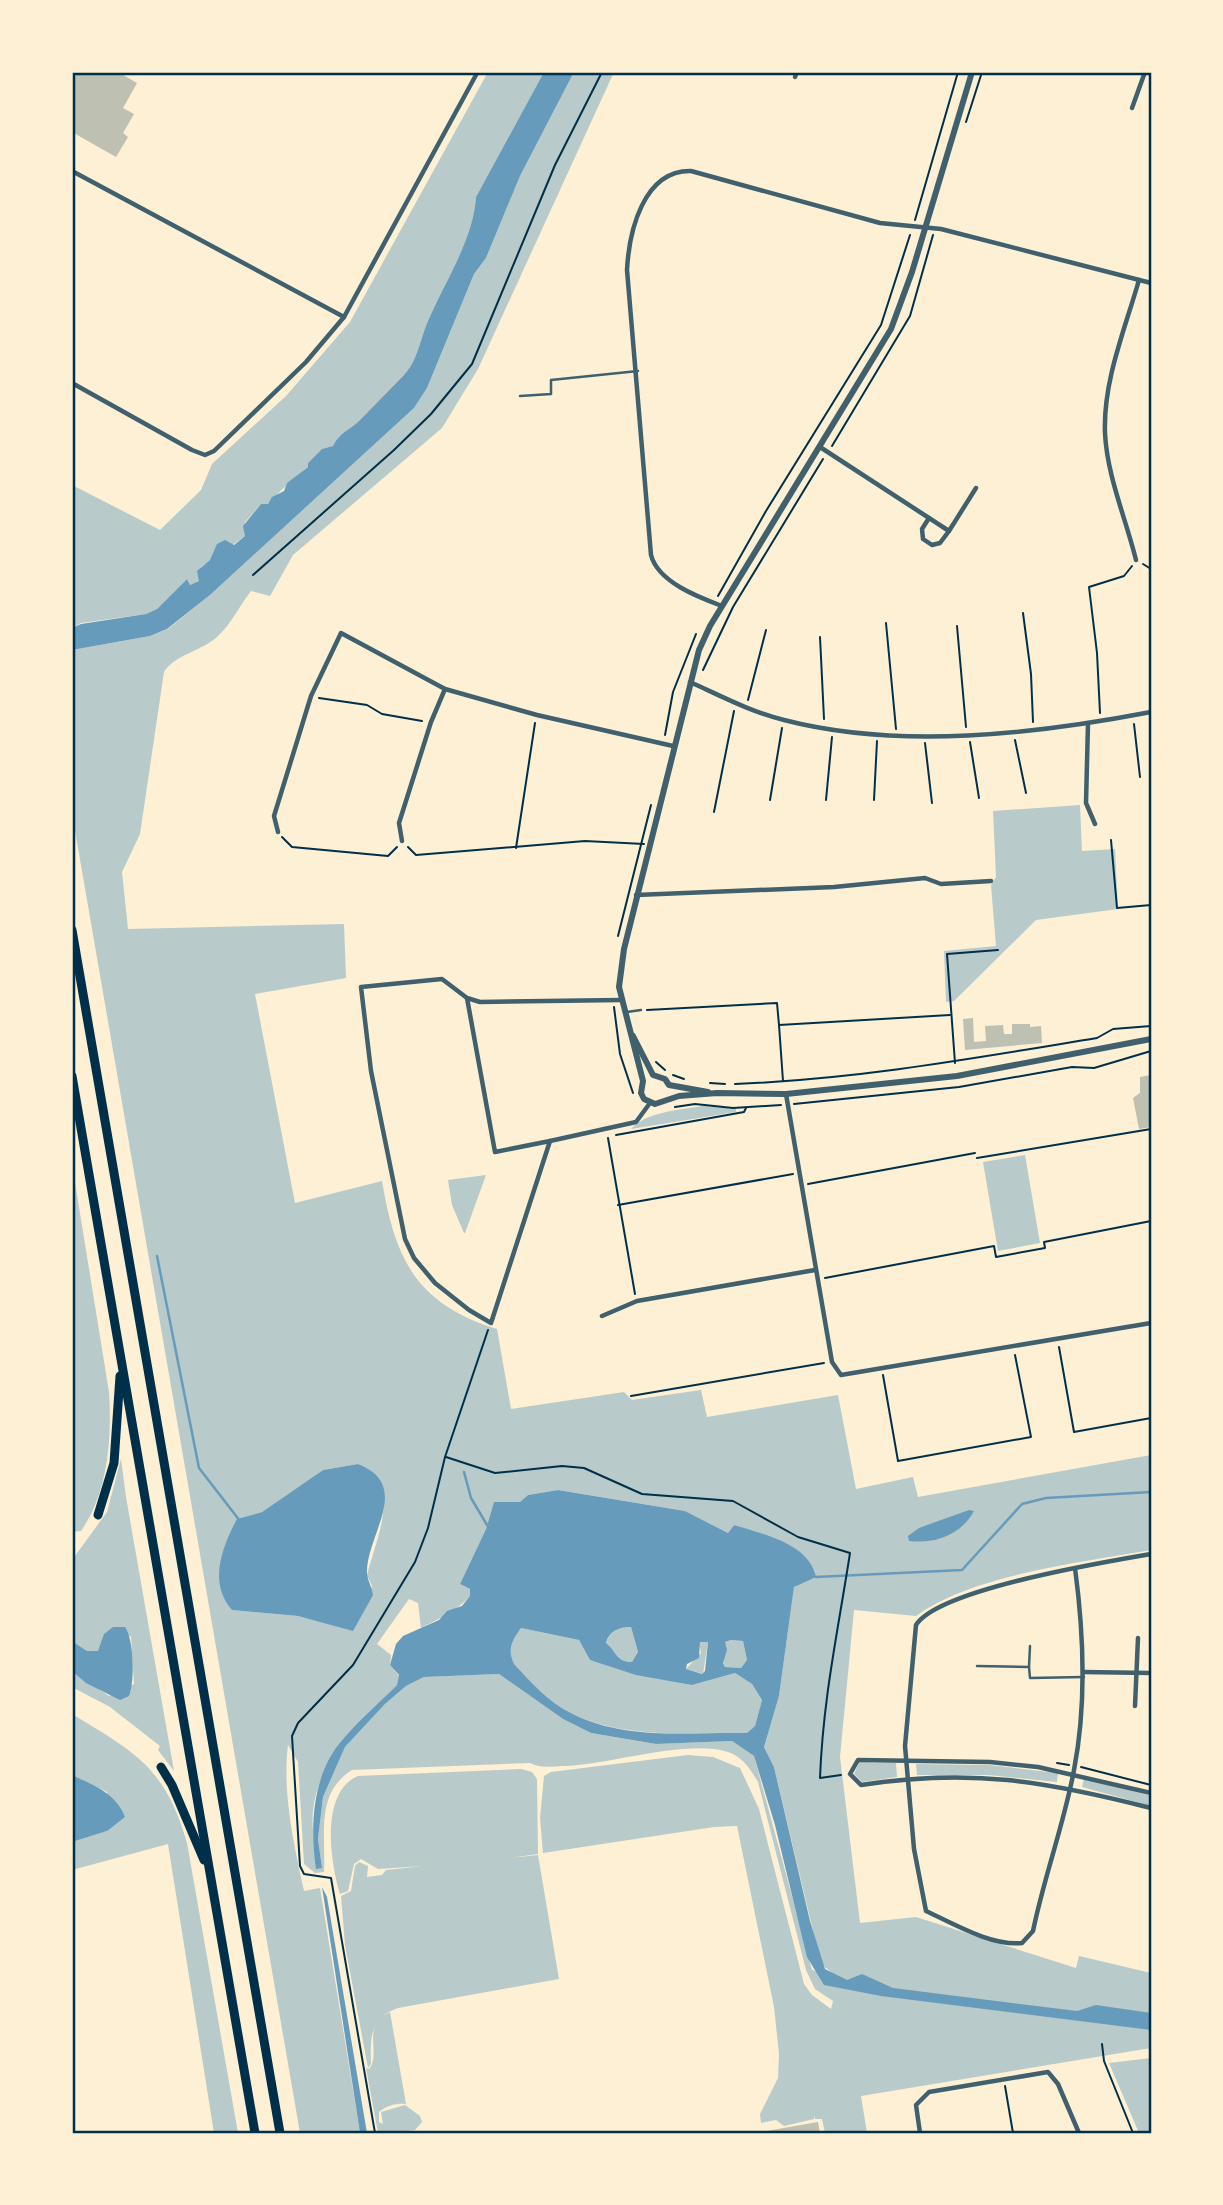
<svg xmlns="http://www.w3.org/2000/svg" width="1223" height="2205" font-family="'Work Sans',sans-serif">
<style>
.green{fill:#b9caca;fill-rule:evenodd}
.water{fill:#669bbc;fill-rule:evenodd}
.lines{fill:none;stroke-linecap:round;stroke-linejoin:round}
.stream{stroke:#669bbc;stroke-width:2.5}
.building{fill:#bec0b2}
.path{stroke:#003049;stroke-width:2}
.service{stroke:#3f606c;stroke-width:2.5}
.minor{stroke:#3f606c;stroke-width:4.5}
.tertiary{stroke:#3f606c;stroke-width:6}
.motorway{stroke:#003049;stroke-width:9}
.neatline{fill:none;stroke:#003049;stroke-width:2.5}
</style>
<rect width="100%" height="100%" fill="#fdf0d5"/>
<g class="green">
<path d="M488,72H544L476,197C473,242 445,281 428,321C420,339 418,360 404,375C389,390 374,406 359,421C349,430 339,433 333,446L323,449L308,463L309,466C304,469 269,501 268,504H261L245,522V536L201,567L199,581L190,585L187,579L157,609L146,614L81,623L72,628V485L160,530L201,490L212,464L286,396L350,322Z"/>
<path d="M574,72H614L478,369L442,428L293,555L270,596L251,591C240,605 231,624 218,636C203,651 175,654 164,672L140,834L122,872L128,929L344,924L346,978L255,994L295,1203L382,1181C395,1259 416,1304 497,1329L511,1409L624,1392L632,1400L701,1390L707,1417L838,1395L856,1489L913,1477L918,1497L1151,1455V1550C1083,1562 971,1575 916,1616L854,1610L840,1757L860,1923L916,1917L1076,1968L1079,1956L1151,1973V2048L861,2096L867,2133H825L822,2119H815L814,2115V2119L784,2126L776,2120L761,2123L760,2114L778,2078L779,2054L774,2007L737,1826L714,1827L543,1853L540,1818L544,1776L551,1772L688,1755L713,1757L740,1768L759,1809L804,1984L812,1995L831,2009L833,2001L815,1989L806,1970L758,1782C751,1770 743,1757 728,1752C687,1739 612,1764 566,1766C553,1766 541,1769 530,1763L352,1770C315,1793 326,1835 324,1872L315,1873L304,1864L298,1762L288,1745C282,1792 294,1845 304,1891L320,1888L360,2133H300L72,813V650L150,636L168,629L210,595L414,408L427,388L474,274L486,258L520,176ZM358,1464C404,1482 376,1539 367,1575L372,1586L353,1630L298,1616L232,1610L237,1519L262,1512L323,1470ZM558,1490L685,1511L728,1533L734,1525C764,1535 799,1543 815,1572L794,1587L779,1696L764,1747L774,1767L821,1964L839,1978L812,1970L754,1756L732,1741L656,1744L591,1733L563,1719L499,1674L424,1677L406,1686L385,1704L345,1747L323,1797L318,1839L322,1868C319,1856 314,1843 313,1831C307,1768 358,1725 397,1685L399,1676L390,1665L391,1655L377,1644L409,1599L418,1603L421,1628C435,1621 461,1608 470,1596V1589L460,1584L486,1529L494,1502H520L528,1495Z"/>
<polygon points="1080,805 1082,851 1115,849 1118,909 1036,920 954,1001 946,1002 944,951 996,946 991,885 996,877 993,811"/>
<path d="M703,1106L736,1109V1112L631,1129C646,1112 678,1110 703,1106Z"/>
<polygon points="1025,1155 1040,1243 998,1251 983,1162"/>
<path d="M72,1164L109,1392C112,1438 108,1492 81,1531L72,1532Z"/>
<polygon points="486,1175 465,1233 464,1233 452,1205 448,1180"/>
<polygon points="121,1459 126,1497 174,1771 158,1750 160,1746 110,1707 72,1687 72,1671 109,1696 134,1684 131,1636 102,1646 98,1651 87,1651 72,1641 72,1560 107,1512"/>
<path d="M631,1627L638,1652L632,1662C618,1662 615,1653 606,1644C609,1631 619,1627 631,1627Z"/>
<path d="M521,1628L579,1640L590,1660L692,1685L735,1673L752,1684L762,1700L755,1726L747,1733C689,1732 625,1740 571,1713C549,1703 530,1681 514,1664C507,1649 512,1641 521,1628Z"/>
<polygon points="731,1640 743,1641 747,1660 741,1668 725,1667 722,1658 725,1642"/>
<polygon points="699,1642 708,1642 703,1674 686,1669 701,1653"/>
<path d="M72,1714C136,1753 165,1767 187,1843L238,2133H214L168,1844L72,1870V1842L107,1831V1792L72,1775Z"/>
<polygon points="859,1763 896,1763 897,1777 862,1782 854,1774"/>
<polygon points="916,1764 989,1765 1058,1773 1057,1782 988,1775 917,1775"/>
<path d="M521,1769L532,1772L537,1779L538,1854L509,1858L538,1855L559,1979L398,2008C370,2018 370,2037 371,2064L368,2068L345,1945L341,1896L351,1891L355,1866L359,1862L368,1866L367,1877L382,1875L386,1870L424,1866L378,1869L361,1859L354,1864L348,1891L340,1894C330,1862 320,1792 358,1776Z"/>
<polygon points="1084,1778 1151,1796 1151,1806 1082,1787"/>
<path d="M390,2012L406,2104C396,2103 388,2105 379,2112V2122L383,2124L381,2112L405,2105L420,2116L422,2122L415,2130L408,2131L412,2133H378L366,2068L369,2069C382,2053 360,2025 390,2012Z"/>
<polygon points="1151,2058 1151,2133 1139,2133 1109,2063"/>
</g>
<g class="water">
<path d="M544,72H574L520,176L486,258L474,274L427,388L414,408L210,595L167,629L150,636L72,650V628L81,624L146,614L157,609L187,579L190,585L199,581L197,571L210,560L217,544L225,540L234,545L245,536L243,526L261,504H268L272,497L284,491L287,483L308,467V463L322,449L333,446C339,433 349,430 359,421C374,406 389,390 404,375C418,360 420,339 428,321C445,281 473,241 476,197Z"/>
<path d="M358,1464C414,1486 365,1536 367,1574C368,1581 372,1588 373,1595L353,1631L298,1616L232,1610C208,1583 222,1547 237,1519L262,1512L323,1470Z"/>
<path d="M558,1490L685,1511L728,1533L734,1525C762,1534 809,1543 816,1577L794,1587L779,1696L764,1747L774,1767L810,1921L825,1969L847,1980L862,1974L893,1988L1077,2011L1096,2005L1151,2013V2030L881,1996L824,1985L807,1957L775,1825L754,1756L732,1741L656,1744L591,1733L563,1719L499,1674L424,1677L406,1686L385,1704L345,1747L323,1797L318,1839L322,1868L316,1869C310,1828 312,1778 339,1744C356,1723 378,1704 397,1685L399,1675L390,1665L396,1644L403,1636L439,1620L447,1611L462,1606L470,1596V1589L460,1584L486,1529L494,1502H520L528,1495ZM631,1627L638,1652L632,1662C616,1662 617,1652 606,1643C609,1631 619,1627 631,1627ZM521,1628L579,1640L590,1660L636,1675L692,1685L735,1673L752,1684L762,1700L755,1726L747,1733C689,1732 625,1741 571,1713C549,1703 530,1681 514,1664C507,1649 512,1641 521,1628ZM731,1640L743,1641L747,1660L741,1668L725,1667L723,1663L727,1650L725,1642ZM700,1642H708L705,1671L702,1674L686,1669L687,1664L699,1658Z"/>
<path d="M969,1510L974,1511C961,1535 935,1544 909,1541L908,1536L919,1528Z"/>
<path d="M113,1627H125C134,1640 135,1682 129,1696L120,1700L86,1683L72,1671V1641L87,1651H98L104,1634Z"/>
<path d="M72,1775C93,1785 116,1793 125,1817L107,1831L72,1842Z"/>
<polygon points="322,1887 327,1897 367,2133 360,2133"/>
</g>
<g class="lines">
<g class="stream">
<polyline points="157,1256 199,1468 240,1521"/>
<polyline points="464,1472 471,1498 487,1525"/>
<polyline points="816,1577 962,1570 1022,1504 1046,1498 1151,1492"/>
</g>
</g>
<g class="building">
<polygon points="72,72 118,72 137,83 123,108 134,114 123,133 128,137 116,157 72,132"/>
<polygon points="973,1018 974,1042 986,1041 985,1026 1003,1025 1004,1034 1012,1034 1012,1024 1030,1024 1030,1027 1041,1026 1042,1043 965,1050 963,1019"/>
<polygon points="1151,1075 1151,1127 1139,1129 1133,1098 1140,1093 1140,1077"/>
<polygon points="818,2122 820,2133 761,2133 761,2132"/>
</g>
<g class="lines">
<g class="path">
<polyline points="966,122 982,72"/>
<polyline points="915,220 958,72"/>
<polyline points="832,446 910,316 933,235"/>
<polyline points="1143,564 1151,569"/>
<polyline points="253,575 394,450 431,414 472,364 555,165 602,72"/>
<polyline points="718,596 766,511 881,325 910,235"/>
<polyline points="1023,613 1031,674 1033,722"/>
<polyline points="886,623 896,729"/>
<polyline points="957,626 966,727"/>
<polyline points="820,637 824,719"/>
<polyline points="703,670 733,607 823,459"/>
<polyline points="319,698 367,705 382,714 422,721"/>
<polyline points="748,700 766,630"/>
<polyline points="1100,713 1097,653 1089,587 1124,576 1132,566"/>
<polyline points="1134,724 1140,777"/>
<polyline points="665,735 673,692 696,634"/>
<polyline points="1015,740 1026,793"/>
<polyline points="970,742 979,798"/>
<polyline points="925,743 932,803"/>
<polyline points="770,800 782,728"/>
<polyline points="826,800 832,737"/>
<polyline points="874,800 877,741"/>
<polyline points="714,812 734,711"/>
<polyline points="282,837 292,847 388,856 397,847"/>
<polyline points="1111,840 1117,908 1151,905"/>
<polyline points="408,847 416,855 585,841 644,844"/>
<polyline points="516,848 535,723"/>
<polyline points="618,936 651,805"/>
<polyline points="614,1007 620,1054 633,1093"/>
<polyline points="647,1010 777,1003 779,1025 950,1015"/>
<polyline points="779,1025 783,1081"/>
<polyline points="656,1062 665,1070"/>
<polyline points="955,1063 947,954 998,950"/>
<polyline points="673,1075 684,1079"/>
<polyline points="710,1083 725,1084"/>
<path d="M735,1084C859,1079 975,1058 1097,1038L1113,1029L1151,1026"/>
<polyline points="794,1104 959,1087 1072,1067 1094,1068 1151,1051"/>
<polyline points="675,1107 695,1104 733,1108 781,1105"/>
<polyline points="616,1135 744,1112 746,1108"/>
<polyline points="608,1138 635,1294"/>
<polyline points="977,1158 1151,1129"/>
<polyline points="808,1184 975,1153"/>
<polyline points="618,1205 793,1174"/>
<polyline points="825,1278 994,1246 996,1257 1045,1248 1044,1242 1151,1221"/>
<polyline points="1059,1347 1074,1432 1151,1418"/>
<polyline points="883,1375 898,1461 1031,1437 1015,1355"/>
<polyline points="631,1396 824,1363"/>
<path d="M446,1457L495,1473L562,1466L584,1468L642,1494L733,1501L798,1537L850,1553C838,1631 823,1698 820,1778L841,1775"/>
<polyline points="1057,1763 1069,1765"/>
<polyline points="1081,1767 1151,1785"/>
<polyline points="1102,2044 1104,2061 1133,2133"/>
<polyline points="1005,2086 1013,2133"/>
<polyline points="375,2133 331,1878 304,1874 300,1866 292,1736 298,1723 353,1665 415,1562 428,1528 445,1457 488,1330"/>
</g>
<g class="service">
<polyline points="520,396 551,394 551,380 638,371"/>
<polyline points="627,1012 641,1010"/>
<polyline points="977,1666 1029,1667 1030,1678 1084,1677"/>
<polyline points="1029,1667 1030,1646"/>
</g>
<g class="minor">
<polyline points="795,77 797,72"/>
<polyline points="1132,108 1145,72"/>
<polyline points="72,171 344,317"/>
<polyline points="72,383 192,450 205,455 214,451 306,362 344,317 476,75"/>
<polyline points="820,447 949,531 976,488"/>
<polyline points="929,518 922,529 923,539 932,545 940,543 949,531"/>
<path d="M1136,560C1126,519 1107,476 1105,433C1103,381 1125,329 1139,280"/>
<path d="M722,606C698,597 658,582 651,555L627,270C629,232 643,170 691,171L880,223L941,229L1151,283"/>
<path d="M690,682C721,696 751,712 784,720C900,750 1036,734 1151,712"/>
<polyline points="1088,723 1086,803 1095,824"/>
<polyline points="278,832 274,816 311,696 341,633 445,689 537,715 673,746"/>
<polyline points="402,841 399,823 431,722 445,689"/>
<polyline points="636,895 834,887 925,878 941,884 991,881"/>
<polyline points="467,998 495,1152 550,1141"/>
<polyline points="621,1000 480,1002 467,998 442,979 361,987 371,1071 405,1239 414,1258 435,1283 469,1310 491,1323 550,1141 636,1122 650,1103"/>
<polyline points="786,1094 832,1362 841,1375 1151,1323"/>
<polyline points="602,1316 637,1301 815,1270"/>
<path d="M1075,1568C1084,1635 1087,1703 1074,1770C1064,1824 1044,1877 1033,1931L1022,1943C991,1946 954,1924 926,1911L914,1849L905,1746L916,1625C939,1589 1105,1562 1151,1554"/>
<polyline points="1083,1672 1151,1673"/>
<polyline points="1135,1706 1138,1638"/>
<path d="M1151,1793L1038,1767L990,1762L858,1760L850,1774L861,1785C970,1768 1046,1781 1151,1808"/>
<polyline points="920,2133 916,2105 929,2092 1048,2072 1058,2084 1079,2133"/>
</g>
<g class="tertiary">
<polyline points="972,72 912,272 891,329 710,626 699,650 624,949 619,987 643,1081 641,1093 644,1099 655,1104 679,1096 717,1093 786,1094 957,1076 1151,1039"/>
<polyline points="633,1036 653,1075 665,1079 669,1085 708,1092"/>
</g>
<g class="motorway">
<polyline points="72,930 280,2133"/>
<polyline points="72,1076 255,2133"/>
<polyline points="98,1515 114,1463 120,1376"/>
<polyline points="161,1767 172,1785 204,1860"/>
</g>
</g>
<rect width="1223" height="2205" fill="none" stroke="#fdf0d5" stroke-width="147"/>
<rect x="74" y="74" width="1076" height="2058" class="neatline"/>
</svg>
